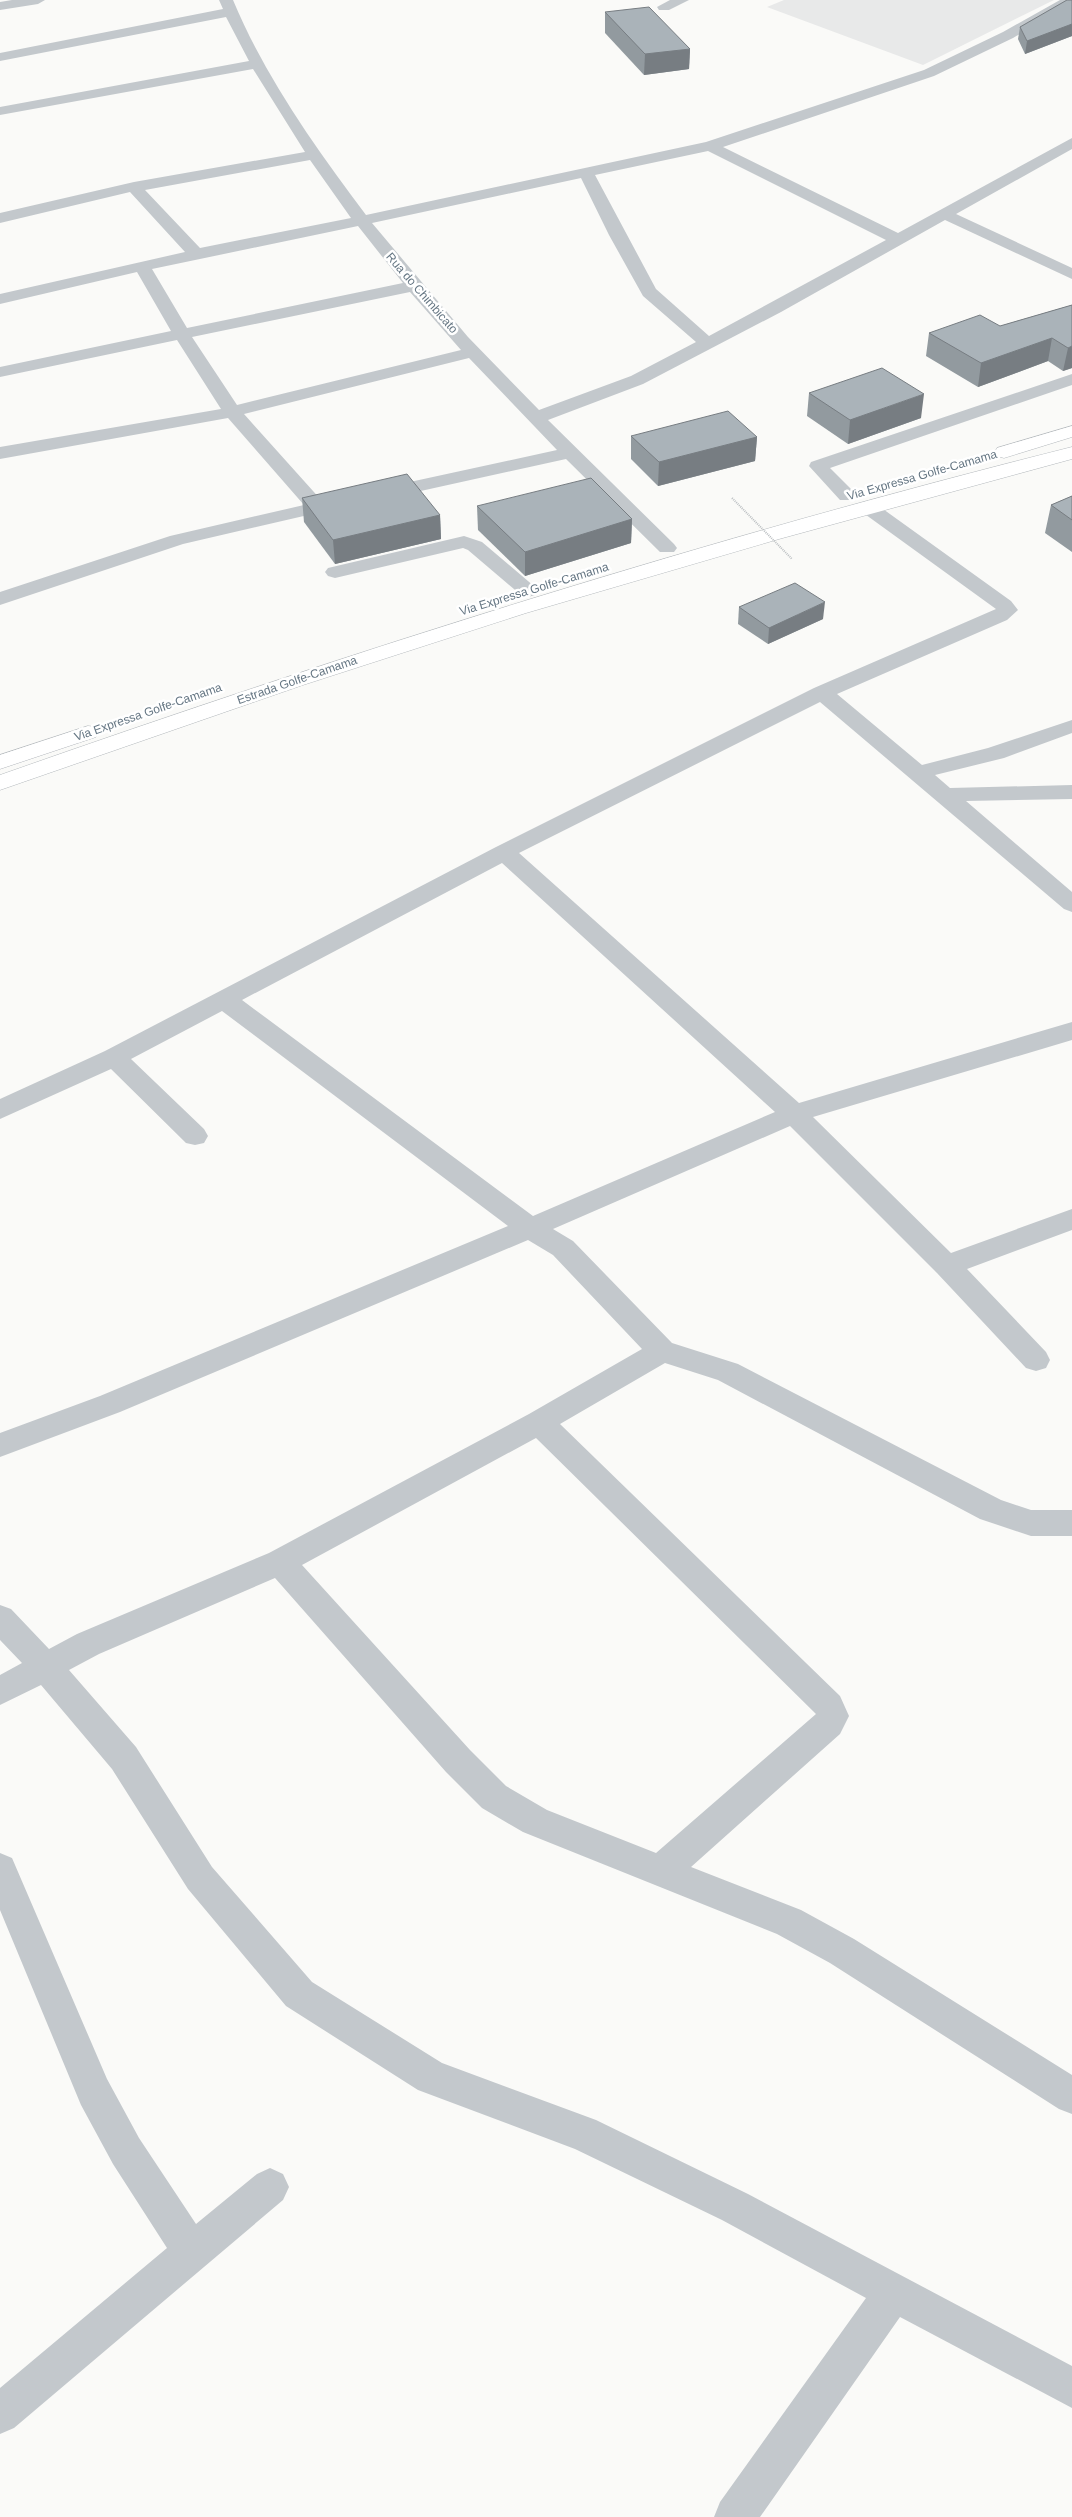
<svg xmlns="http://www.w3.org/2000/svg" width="1072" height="2517" font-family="Helvetica,sans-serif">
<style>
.built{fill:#e8e9e9}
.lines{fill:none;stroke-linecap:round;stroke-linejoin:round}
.highway-casing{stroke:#b4b9bd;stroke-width:1}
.minor{fill:#c3c8cc;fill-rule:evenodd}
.highway{fill:#fff;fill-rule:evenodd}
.path-bridge{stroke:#bbbfc2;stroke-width:2;stroke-dasharray:1 1;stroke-linecap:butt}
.wall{fill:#929a9f}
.shaded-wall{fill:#777d82}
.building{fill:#aab3b9;stroke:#777d82}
.labels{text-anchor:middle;stroke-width:5;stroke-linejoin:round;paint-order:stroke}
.far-street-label{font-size:12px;fill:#657683;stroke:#fff}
</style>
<rect width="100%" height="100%" fill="#fafaf8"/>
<polygon class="built" points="784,0 1054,0 923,65 767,7"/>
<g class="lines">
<g class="highway-casing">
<g id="highway">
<polygon points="1072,426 1072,437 1004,458 997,456 995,452 997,448"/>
<path d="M1072,447V459L779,539L526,613L303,685L0,790V775C352,651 709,538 1072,447Z"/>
<polygon points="88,726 96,727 99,732 96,737 0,769 0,755"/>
</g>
</g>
<g class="minor">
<polygon points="12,0 45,0 38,4 0,10 0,2"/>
<path d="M219,0H233C265,77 316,148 366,215L706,142L924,70L1003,32L1060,0H1072V4L1013,38L934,76L723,147L898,233L1072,138V149L956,214L1072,268V279L945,220L781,312L643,384L548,420L674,544L677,548L674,552H660L566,459L380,500L373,498L370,494L373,490L557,450L469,358L244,414L322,501L340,496L347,498L350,502L347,506L183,544L0,605V592L170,536L304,505L228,418L0,459V447L221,409L177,340L0,377V367L171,331L137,272L0,304V294L185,252L130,192L0,223V213L134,182L305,152L253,69L0,115V107L249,61L226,17L0,61V53L223,9ZM708,151L886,240L709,336L656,289L595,175ZM310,160L351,218L200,248L145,190ZM581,178L609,235L643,296L696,342L631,376L539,410L468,337L372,223ZM358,226L403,283L187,328L152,269ZM410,292L461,350L237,405L192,337Z"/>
<polygon points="670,0 689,0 669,10 659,10 657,7"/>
<polygon points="1072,374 1072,385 830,468 854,492 857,496 854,500 840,500 809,466 811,462"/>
<path d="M869,502L876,504L1011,601L1018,610L1007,620L837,694L922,765L988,748L1072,720V733L1004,758L935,775L950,788L1072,785V799L966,801L1072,892V912L1064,909L820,702L519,853L799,1103L1072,1022V1040L813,1117L951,1253L1072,1209V1230L967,1269L1046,1352L1050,1360L1046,1368L1036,1371L1026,1368L937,1273L790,1126L553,1229L573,1241L672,1343L738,1364L1001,1500L1031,1510H1072V1536H1031L980,1519L718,1380L665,1363L560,1424L840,1696L849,1716L840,1734L691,1867L801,1910L854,1939L1072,2075V2114L1059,2109L830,1963L777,1934L523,1832L482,1808L446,1772L275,1578L99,1654L69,1670L136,1747L212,1867L312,1982L442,2063L596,2120L748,2194L1072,2366V2408L900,2317L760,2517H714L720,2502L866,2298L722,2220L575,2149L418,2090L286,2006L188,1889L112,1769L41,1685L0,1705V1675L22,1663L0,1640V1605L11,1609L49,1649L77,1634L269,1553L529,1414L642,1349L553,1255L528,1240L120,1412L0,1457V1433L100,1396L508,1226L222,1011L131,1059L204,1129L208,1136L204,1143L195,1145L186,1143L111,1069L0,1119V1099L105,1051L496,847L814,688L996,609L862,512L859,508L862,504ZM502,863L775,1112L533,1216L242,1000ZM536,1438L816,1714L656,1853L547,1810L506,1786L470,1750L302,1565Z"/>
<polygon points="464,536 482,542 535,587 538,591 535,595 528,597 521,595 468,550 463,548 335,578 328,576 325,572 328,568"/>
<polygon points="0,1853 12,1858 107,2079 139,2138 196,2224 257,2174 270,2168 283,2174 289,2187 283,2200 14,2428 0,2434 0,2388 167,2248 113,2164 81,2105 0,1910"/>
</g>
<use href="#highway" class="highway"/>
<polyline class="path-bridge" points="732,498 792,559"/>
</g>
<g class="wall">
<polygon points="1072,0 1072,36 1025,54 1018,39 1020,27"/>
<polygon points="605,12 690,49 689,69 644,75 605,33"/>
<polygon points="1072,305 1072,368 1063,371 1048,361 978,387 926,356 929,333 1000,326"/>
<polygon points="809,393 921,418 848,444 807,416"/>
<polygon points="631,436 757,437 755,461 658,486 631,459"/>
<polygon points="1072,496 1072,552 1045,533 1051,505"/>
<polygon points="302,498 440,515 441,539 335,564 304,522"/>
<polygon points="477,506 632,519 631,543 525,576 478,530"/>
<polygon points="739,607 823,619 768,644 738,624"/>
</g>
<g class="shaded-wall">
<polygon points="1072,24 1072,36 1025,54 1027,41"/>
<polygon points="690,49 689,69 644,75 645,54"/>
<polygon points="1052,338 1048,361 978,387 981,363"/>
<polygon points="1072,346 1072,368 1063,371 1068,348"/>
<polygon points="924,394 921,418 848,444 850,420"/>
<polygon points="757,437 755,461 658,486 659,462"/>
<polygon points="440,515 441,539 335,564 333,540"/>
<polygon points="632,519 631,543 525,576 525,552"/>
<polygon points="825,602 823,619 768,644 769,628"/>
</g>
<g class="building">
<polygon points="1067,0 1072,0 1072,24 1027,41 1020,27"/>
<polygon points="649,7 690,49 645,54 605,12"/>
<polygon points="1072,305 1072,346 1068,348 1052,338 981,363 929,333 980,315 1000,326"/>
<polygon points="882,368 924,394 850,420 809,393"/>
<polygon points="728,411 757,437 659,462 631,436"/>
<polygon points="407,474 440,515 333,540 302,498"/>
<polygon points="591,478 632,519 525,552 477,506"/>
<polygon points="1072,496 1072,520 1051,505"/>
<polygon points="795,583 825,602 769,628 739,607"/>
</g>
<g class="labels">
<g class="far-street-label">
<text transform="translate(422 293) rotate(49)" y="4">Rua do Chimbicato</text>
<text transform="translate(922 475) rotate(-16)" y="4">Via Expressa Golfe-Camama</text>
<text transform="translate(534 589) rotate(-17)" y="4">Via Expressa Golfe-Camama</text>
<text transform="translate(297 680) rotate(-19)" y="4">Estrada Golfe-Camama</text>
<text transform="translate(148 712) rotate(-19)" y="4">Via Expressa Golfe-Camama</text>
</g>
</g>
</svg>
